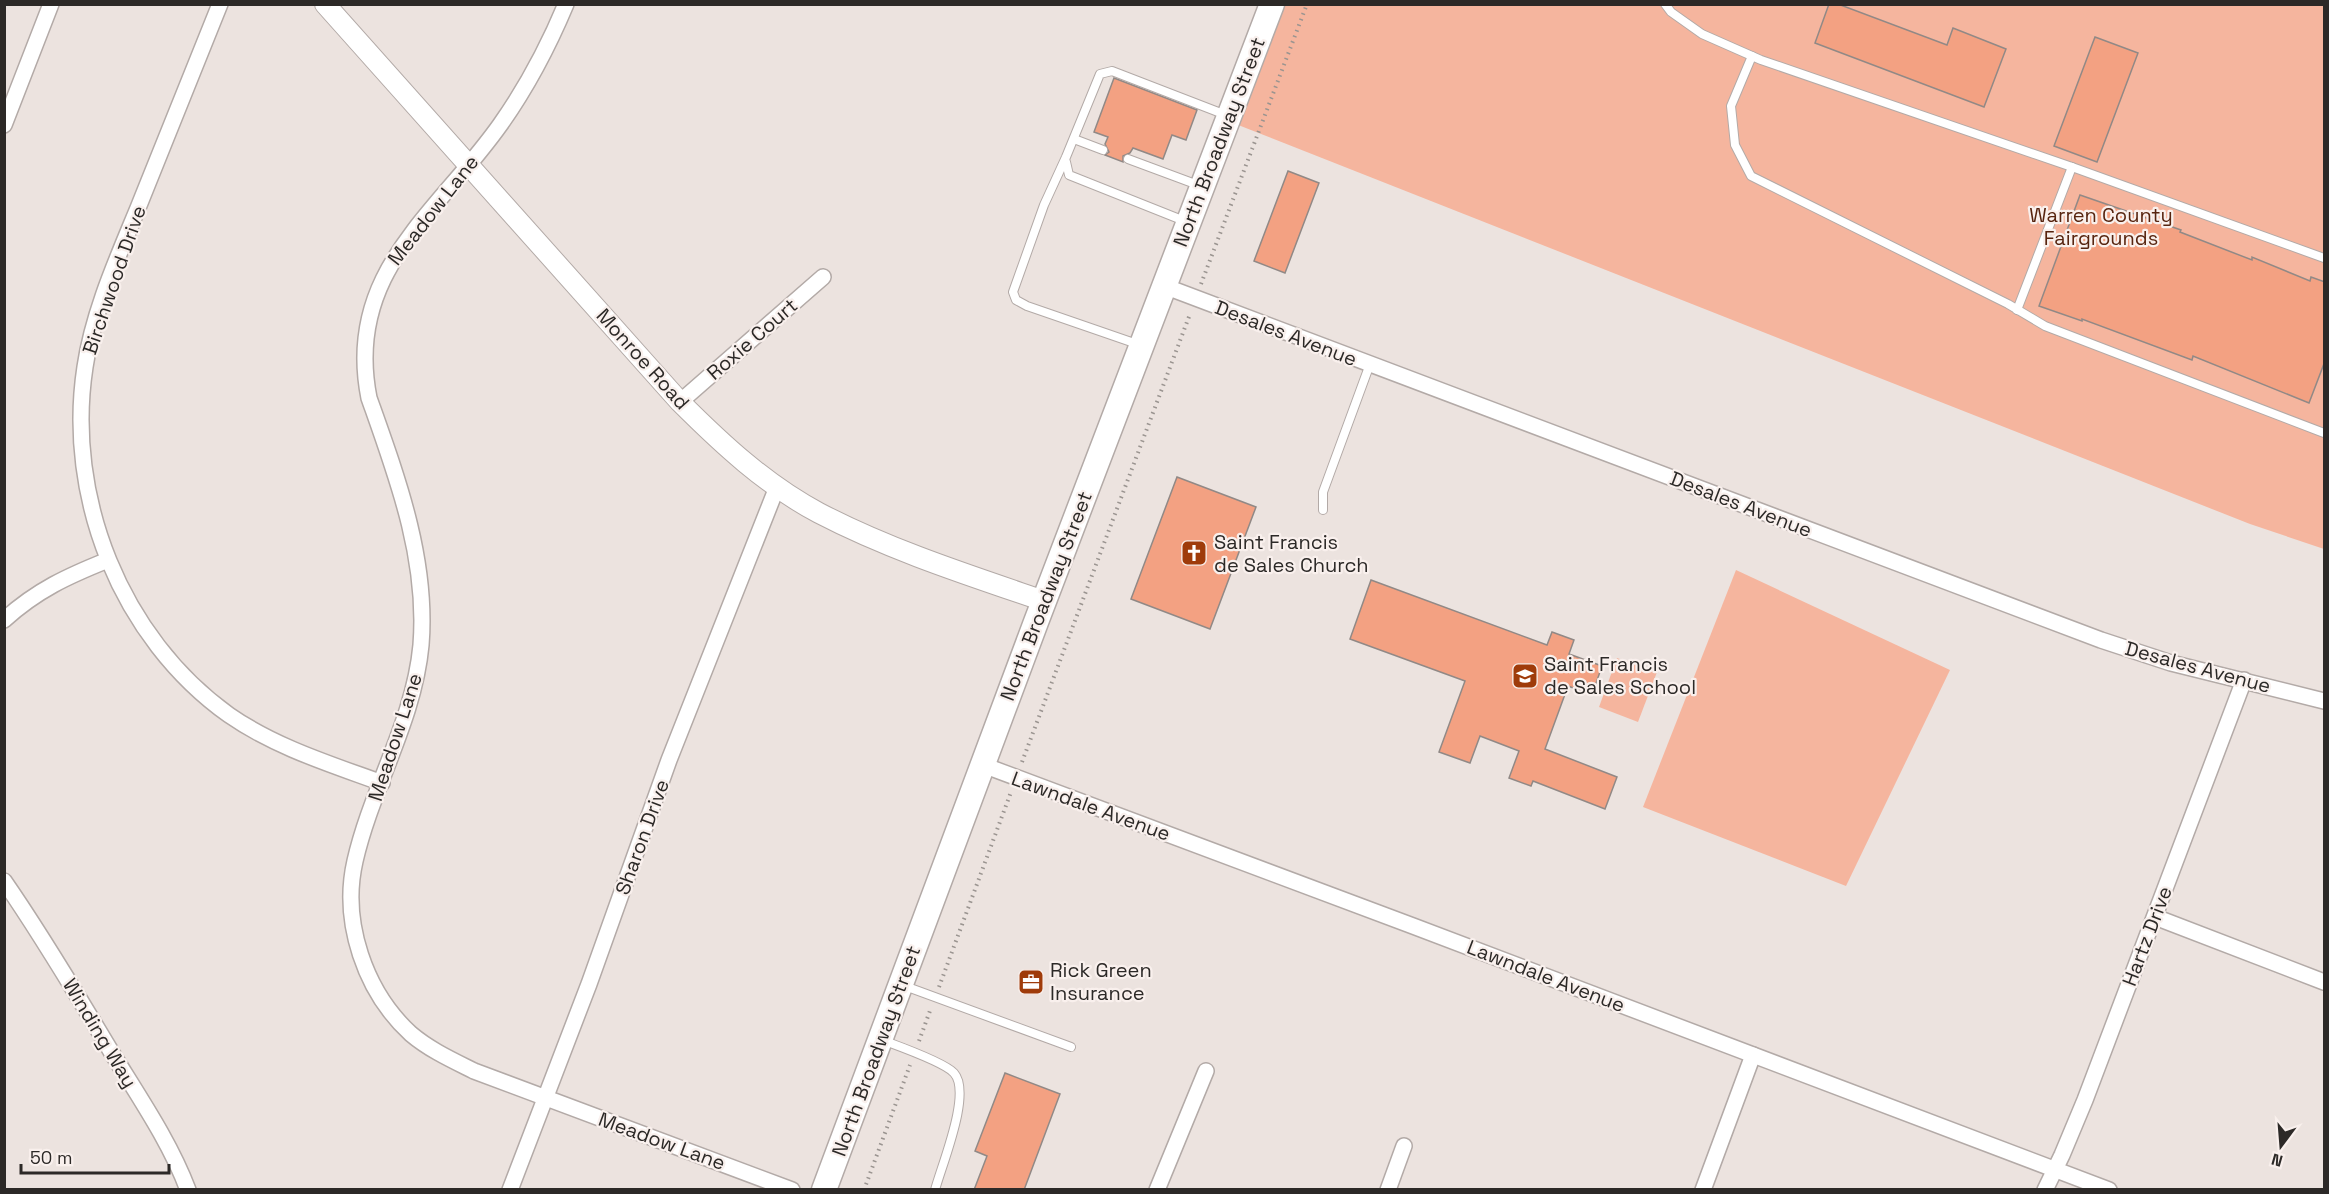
<svg xmlns="http://www.w3.org/2000/svg" width="2329" height="1194" font-family="'Space Grotesk',sans-serif">
<style>
.green{fill:#f5b59e}
.building{fill:#f3a182;stroke:#918986;stroke-width:1.5}
.lines{fill:none;stroke-linecap:round;stroke-linejoin:round}
.service-casing{stroke:#b3aaa7;stroke-width:10}
.minor-casing{stroke:#b3aaa7;stroke-width:18}
.tertiary-casing{stroke:#b3aaa7;stroke-width:22}
.primary-casing{stroke:#b3aaa7;stroke-width:27}
.path{stroke:#9a9490;stroke-width:4;stroke-dasharray:1.5 4.5;stroke-linecap:butt}
.service{stroke:#fff;stroke-width:8}
.minor{stroke:#fff;stroke-width:15}
.tertiary{stroke:#fff;stroke-width:20}
.primary{stroke:#fff;stroke-width:24}
.labels{text-anchor:middle;stroke-width:4.5;stroke-linejoin:round;paint-order:stroke}
.street-label{font-size:20px;fill:#2c2927;stroke:#f9f0ed}
.park-label{font-size:20px;fill:#57240f;stroke:#f9f0ed}
.poi-label{font-size:20px;fill:#2c2927;stroke:#f9f0ed;text-anchor:start}
</style>
<rect width="100%" height="100%" fill="#ece3df"/>
<g class="green">
<polygon points="1272,5 2324,5 2324,549 2250,524 1228,121"/>
<polygon points="1736,570 1950,670 1846,886 1643,807"/>
<polygon points="1617,658 1657,672 1638,722 1599,707"/>
</g>
<g class="building">
<polygon points="1829,4 1838,4 1947,45 1953,28 2006,49 1984,107 1815,43"/>
<polygon points="2095,37 2138,53 2097,162 2054,146"/>
<polygon points="1114,78 1197,110 1186,140 1172,135 1163,159 1133,148 1130,153 1123,156 1123,162 1105,155 1109,152 1105,144 1108,137 1094,132"/>
<polygon points="1288,171 1319,183 1285,273 1254,261"/>
<polygon points="2080,195 2181,230 2180,232 2252,260 2252,257 2310,281 2311,277 2325,282 2325,361 2309,403 2193,356 2192,360 2082,319 2082,321 2039,306"/>
<polygon points="1177,477 1256,507 1210,629 1131,599"/>
<polygon points="1371,580 1547,645 1552,632 1574,640 1569,654 1602,666 1592,695 1568,686 1545,749 1617,777 1605,809 1533,781 1531,786 1509,778 1519,751 1480,736 1470,763 1439,752 1465,681 1350,639"/>
<polygon points="1005,1073 1060,1094 1024,1190 974,1190 987,1156 975,1151"/>
</g>
<g class="lines">
<g class="service-casing">
<g id="service">
<polyline points="1665,4 1671,12 1702,34 1761,60 2072,167 2324,258"/>
<polyline points="1752,56 1731,106 1735,145 1751,176 2008,304 2045,326 2324,433"/>
<polyline points="1074,139 1103,150"/>
<polyline points="1128,159 1198,185"/>
<polyline points="1066,162 1069,175 1187,222"/>
<polyline points="2017,310 2072,167"/>
<polyline points="1140,345 1027,306 1016,300 1013,292 1044,205 1066,157 1100,74 1112,71 1226,115"/>
<polyline points="1323,510 1323,492 1370,364"/>
<polyline points="902,985 1071,1047"/>
<path d="M882,1040C898,1046 944,1062 954,1073C972,1093 942,1164 935,1190"/>
</g>
</g>
<g class="minor-casing">
<g id="minor">
<path d="M220,4C193,72 165,140 138,208C117,259 93,312 85,367C65,497 121,638 229,715C275,747 330,764 382,783"/>
<path d="M566,4C548,47 527,87 500,125C437,214 344,273 369,398C397,477 428,559 421,645C414,721 372,787 355,861C341,922 365,992 411,1034C430,1050 452,1060 474,1071L792,1190"/>
<polyline points="4,125 51,4"/>
<polyline points="1164,286 2101,640 2171,663 2324,701"/>
<polyline points="680,402 823,277"/>
<path d="M4,620C37,590 68,576 108,560"/>
<polyline points="983,765 1413,926 2109,1190"/>
<path d="M4,881C43,937 77,995 112,1053C139,1097 170,1142 188,1190"/>
<polyline points="2155,917 2324,982"/>
<polyline points="510,1190 589,984 669,760 777,487"/>
<polyline points="1157,1190 1206,1071"/>
<polyline points="1388,1190 1404,1146"/>
<polyline points="1703,1190 1753,1055"/>
<polyline points="2045,1190 2062,1155 2085,1100 2244,680"/>
</g>
</g>
<g class="tertiary-casing">
<path id="tertiary" d="M325,4L680,402C722,444 766,485 819,513C890,550 968,575 1044,601"/>
</g>
<g class="primary-casing">
<polyline id="primary" points="824,1190 1036,622 1272,4"/>
</g>
<g class="path">
<polyline points="1201,284 1307,4"/>
<polyline points="1022,762 1190,314"/>
<polyline points="939,987 1011,792"/>
<polyline points="919,1041 931,1008"/>
<polyline points="864,1190 910,1065"/>
</g>
<use href="#service" class="service"/>
<use href="#minor" class="minor"/>
<use href="#tertiary" class="tertiary"/>
<use href="#primary" class="primary"/>
</g>
<defs>
<g id="church-square" transform="scale(1.35)"><rect x="-9" y="-9" width="18" height="18" rx="4" fill="#9f3b0a" stroke="#f9f0ed"/><path d="M-1.2-6h2.4v3.5h3.3v2.4h-3.3V6h-2.4V-.1h-3.3v-2.4h3.3Z" fill="#fff"/></g>
<g id="school-square" transform="scale(1.35)"><rect x="-9" y="-9" width="18" height="18" rx="4" fill="#9f3b0a" stroke="#f9f0ed"/><path d="M0-5L7-2L0 1L-7-2ZM-4 1L0 2.5L4 1V4Q0 6-4 4Z" fill="#fff"/></g>
<g id="office-square" transform="scale(1.35)"><rect x="-9" y="-9" width="18" height="18" rx="4" fill="#9f3b0a" stroke="#f9f0ed"/><path d="M-6-3h4V-5.5h4V-3h4V5H-6ZM-1-4.5V-3h2v-1.5ZM-6 0V1H6V0Z" fill="#fff"/></g>
</defs>
<g fill-rule="evenodd">
<use href="#church-square" x="1194" y="553"/>
<use href="#school-square" x="1525" y="676"/>
<use href="#office-square" x="1031" y="982"/>
</g>
<g class="labels">
<g class="street-label">
<text transform="translate(1219 142) rotate(-69)" y="7">North Broadway Street</text>
<text transform="translate(433 210) rotate(-52)" y="7">Meadow Lane</text>
<text transform="translate(114 280) rotate(-71)" y="7">Birchwood Drive</text>
<text transform="translate(1286 333) rotate(21)" y="7">Desales Avenue</text>
<text transform="translate(752 339) rotate(-41)" y="7">Roxie Court</text>
<text transform="translate(643 359) rotate(48)" y="7">Monroe Road</text>
<text transform="translate(1741 504) rotate(21)" y="7">Desales Avenue</text>
<text transform="translate(1046 596) rotate(-69)" y="7">North Broadway Street</text>
<text transform="translate(2198 667) rotate(15)" y="7">Desales Avenue</text>
<text transform="translate(395 737) rotate(-72)" y="7">Meadow Lane</text>
<text transform="translate(1091 806) rotate(20)" y="7">Lawndale Avenue</text>
<text transform="translate(642 837) rotate(-70)" y="7">Sharon Drive</text>
<text transform="translate(2147 936) rotate(-69)" y="7">Hartz Drive</text>
<text transform="translate(1546 976) rotate(21)" y="7">Lawndale Avenue</text>
<text transform="translate(100 1033) rotate(59)" y="7">Winding Way</text>
<text transform="translate(876 1051) rotate(-70)" y="7">North Broadway Street</text>
<text transform="translate(662 1141) rotate(20)" y="7">Meadow Lane</text>
</g>
<g class="park-label">
<text x="2101" y="222">Warren County<tspan x="2101" dy="23">Fairgrounds</tspan></text>
</g>
<g class="poi-label">
<text x="1214" y="549">Saint Francis<tspan x="1214" dy="23">de Sales Church</tspan></text>
<text x="1544" y="671">Saint Francis<tspan x="1544" dy="23">de Sales School</tspan></text>
<text x="1050" y="977">Rick Green<tspan x="1050" dy="23">Insurance</tspan></text>
</g>
</g>
<rect width="2329" height="1194" fill="none" stroke="#2c2927" stroke-width="12"/>
<g transform="translate(2281 1146) rotate(196)" stroke="#f9f0ed" stroke-width="4.5" paint-order="stroke">
<path d="M0-4.5L10 22L0 15L-10 22Z" fill="#2c2927"/>
<text y="-9" font-size="16" font-weight="bold" text-anchor="middle" fill="#2c2927">N</text>
</g>
<path d="M21 1164v9h148v-9" fill="none" stroke="#2c2927" stroke-width="3"/>
<text x="30" y="1164" font-size="18" fill="#2c2927" stroke="#f9f0ed" stroke-width="4.5" paint-order="stroke">50 m</text>
</svg>
